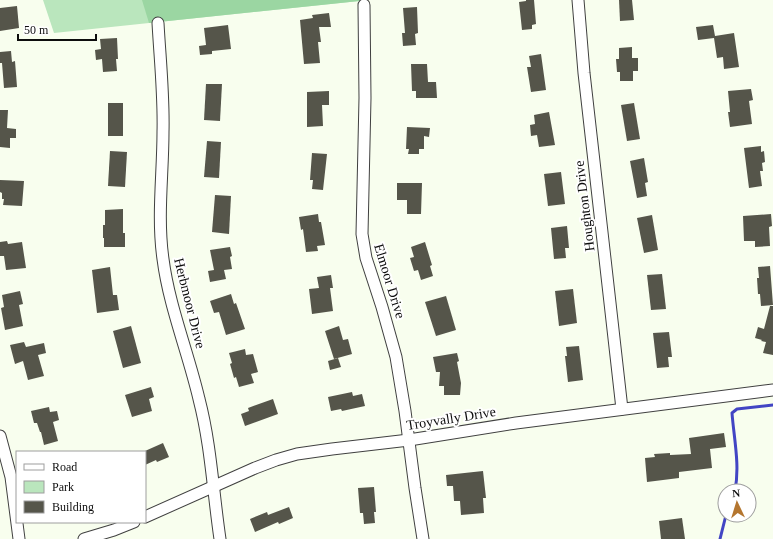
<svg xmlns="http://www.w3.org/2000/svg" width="773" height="539" font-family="Georgia,serif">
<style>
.green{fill:#bae6bd}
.forest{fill:#9bd6a2}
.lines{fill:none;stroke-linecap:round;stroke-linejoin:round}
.stream{stroke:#4245c4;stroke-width:3}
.building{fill:#55554a}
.street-casing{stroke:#404040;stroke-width:13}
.street{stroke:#fff;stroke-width:11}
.labels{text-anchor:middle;stroke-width:4;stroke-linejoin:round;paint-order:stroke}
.street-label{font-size:14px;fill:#0d0d0d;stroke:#fff}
</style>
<rect width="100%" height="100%" fill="#f8feee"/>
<polygon class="green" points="43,0 369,0 54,33"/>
<polygon class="forest" points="142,0 369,0 149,23"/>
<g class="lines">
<g class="stream">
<path d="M735,491C740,465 734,439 732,413L737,409L773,405"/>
<polyline points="720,539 726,515"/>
</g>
</g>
<g class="building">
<polygon points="526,0 534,0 536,24 532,25 532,29 522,30 519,2 526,1"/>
<polygon points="619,0 632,0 634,20 620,21"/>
<polygon points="17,6 19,28 0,31 0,8"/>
<polygon points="417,7 418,33 415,34 416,45 403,46 402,33 405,33 403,8"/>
<polygon points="329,13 331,27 319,27 321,42 318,42 320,63 304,64 300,20 313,18 312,15"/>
<polygon points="228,25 231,49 212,51 212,54 200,55 199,46 206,45 204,28"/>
<polygon points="713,25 715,36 734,33 739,67 724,69 723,57 717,58 714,38 698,40 696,27"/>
<polygon points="117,38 118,59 116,59 117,71 103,72 102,59 96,60 95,50 101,49 100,39"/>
<polygon points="632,47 632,58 638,58 638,71 633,71 633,81 620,81 620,72 617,72 616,59 619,59 619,48"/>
<polygon points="11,51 12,62 15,61 17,87 4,88 2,63 0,63 0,52"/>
<polygon points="541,54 546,90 531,92 527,67 531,67 529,56"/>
<polygon points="411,64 427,64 428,82 436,82 437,98 416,98 416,91 412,91"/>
<polygon points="206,84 222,84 220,121 204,120"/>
<polygon points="751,89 753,100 749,101 752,124 730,127 728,112 730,112 728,91"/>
<polygon points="329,91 329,105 322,105 323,126 307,127 307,92"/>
<rect x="108" y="103" width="15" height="33"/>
<polygon points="634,103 640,139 627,141 621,105"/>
<polygon points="0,110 8,110 7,128 16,129 16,138 10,138 10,148 0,147"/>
<polygon points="549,112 555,145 539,147 537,135 531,136 530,125 535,124 534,115"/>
<polygon points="407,127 430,128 429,137 424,136 424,149 419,149 419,154 408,154 409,149 406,149"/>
<polygon points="207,141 221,142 219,178 204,177"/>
<polygon points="761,146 761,152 764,151 765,162 762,163 763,171 760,171 762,186 749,188 744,148"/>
<polygon points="110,151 127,152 125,187 108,186"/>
<polygon points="312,153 327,154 323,190 312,189 313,180 310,180"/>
<polygon points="644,158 648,182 645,183 647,196 637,198 630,161"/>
<polygon points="561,172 565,204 548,206 544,174"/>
<polygon points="0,180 24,181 22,206 3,205 4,199 2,199 2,193 0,192"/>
<polygon points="397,183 422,183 421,214 407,214 407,200 397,200"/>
<polygon points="215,195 231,196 229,234 212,232"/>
<polygon points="123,209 123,233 125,233 125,247 104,247 104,238 103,238 103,225 105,225 105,210"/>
<polygon points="318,214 319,222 321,222 325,245 317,246 318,251 306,252 303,229 301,230 299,217"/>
<polygon points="771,214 772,226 769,227 770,246 755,247 755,241 744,241 743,216"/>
<polygon points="652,215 658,250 644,253 637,218"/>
<polygon points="567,226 569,248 565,248 566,258 554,259 551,228"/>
<polygon points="7,241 8,244 22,242 26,268 6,270 4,256 0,256 0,242"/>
<polygon points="425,242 432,265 430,266 433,276 421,280 418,270 414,271 410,258 414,257 411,247"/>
<polygon points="230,247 232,256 230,257 232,269 224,270 226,279 210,282 208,271 214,270 210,250"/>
<polygon points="770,266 773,305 761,306 760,294 758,294 757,278 759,278 758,267"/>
<polygon points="110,267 113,295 117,295 119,310 97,313 92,270"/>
<polygon points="662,274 666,309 651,310 647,275"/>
<polygon points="331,275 333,288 330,288 333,311 312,314 309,289 319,288 317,277"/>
<polygon points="573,289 577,323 559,326 555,291"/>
<polygon points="20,291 23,304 19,305 23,326 5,330 1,308 4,307 2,295"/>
<polygon points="231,294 234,304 236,303 245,329 226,335 219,312 214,313 210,301"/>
<polygon points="446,296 456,330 436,336 425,302"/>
<polygon points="770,306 773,306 773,355 763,353 766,342 761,341 762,340 755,338 758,327 764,329"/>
<polygon points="131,326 141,363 123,368 113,331"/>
<polygon points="339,326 343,340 348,339 352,354 334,359 325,331"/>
<polygon points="669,332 672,357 668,357 669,367 657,368 653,333"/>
<polygon points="24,342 26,347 44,343 46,353 38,355 44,376 28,380 23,361 15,364 10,345"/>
<polygon points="579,346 583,380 568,382 565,356 567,356 566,347"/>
<polygon points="245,349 246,355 253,354 258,372 251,374 254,383 239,387 236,377 234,378 230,364 232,363 229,353"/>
<polygon points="457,353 459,361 457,362 461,383 460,395 444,395 444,386 439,386 440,372 436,372 433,357"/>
<polygon points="338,358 341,367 330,370 328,361"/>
<polygon points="151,387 154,397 149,399 152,411 132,417 125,395"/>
<polygon points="352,392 353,396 362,394 365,406 342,411 341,409 331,411 328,397"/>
<polygon points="273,399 278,414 245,426 241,414 249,411 248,408"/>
<polygon points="49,407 50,412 57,411 59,420 53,422 58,441 44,445 41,432 40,432 37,423 34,423 31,411"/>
<polygon points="724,433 726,447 710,449 712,468 679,472 679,478 647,482 645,458 655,457 654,454 670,453 670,455 691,454 689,438"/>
<polygon points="163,443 169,457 157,462 156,460 145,465 145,451"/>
<polygon points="483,471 486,498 483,498 484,513 461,515 460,501 454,501 453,486 447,486 446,475"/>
<polygon points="374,487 376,512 374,512 375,523 364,524 363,513 360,513 358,488"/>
<polygon points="289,507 293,518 279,524 278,522 255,532 250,519 267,512 268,515"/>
<polygon points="682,518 685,539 661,539 659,521"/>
</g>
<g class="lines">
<g class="street-casing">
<g id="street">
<polyline points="578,0 584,73 622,409"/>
<polyline points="364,5 365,98 362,234 366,258 382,307 396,357 405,411 415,488 423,539"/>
<path d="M158,23C160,59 164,96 163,132C163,174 157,217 163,259C169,306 188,352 199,399C211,445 213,492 220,539"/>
<polyline points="0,436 11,477 19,539"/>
<polyline points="145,517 255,468 276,460 297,454 332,449 409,440 516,423 773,390"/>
<polyline points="84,539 114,530 134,522"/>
</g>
</g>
<use href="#street" class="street"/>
</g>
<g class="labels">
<g class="street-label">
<text transform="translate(584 206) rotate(-97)" y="5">Houghton Drive</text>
<text transform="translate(390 281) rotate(73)" y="5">Elmoor Drive</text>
<text transform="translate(190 303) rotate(76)" y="5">Herbmoor Drive</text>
<text transform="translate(451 418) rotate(-9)" y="5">Troyvally Drive</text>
</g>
</g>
<rect x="16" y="451" width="130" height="72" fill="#ffffff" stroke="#9e9e9e"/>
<rect x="24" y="464" width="20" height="6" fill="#ffffff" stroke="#9e9e9e"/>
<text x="52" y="471" font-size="12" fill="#0d0d0d">Road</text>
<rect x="24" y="481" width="20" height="12" fill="#bae6bd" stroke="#9e9e9e"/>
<text x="52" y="491" font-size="12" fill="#0d0d0d">Park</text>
<rect x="24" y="501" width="20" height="12" fill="#55554a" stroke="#9e9e9e"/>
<text x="52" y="511" font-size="12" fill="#0d0d0d">Building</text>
<g transform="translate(737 503) rotate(356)"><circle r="19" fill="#ffffff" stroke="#9e9e9e"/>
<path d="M0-3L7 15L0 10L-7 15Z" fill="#b4762f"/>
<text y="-6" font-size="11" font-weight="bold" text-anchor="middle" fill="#0d0d0d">N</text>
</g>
<path d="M18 34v6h78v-6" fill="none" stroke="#0d0d0d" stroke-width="2"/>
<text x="24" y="34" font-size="12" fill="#0d0d0d" stroke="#ffffff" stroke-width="3" paint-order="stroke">50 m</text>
</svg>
